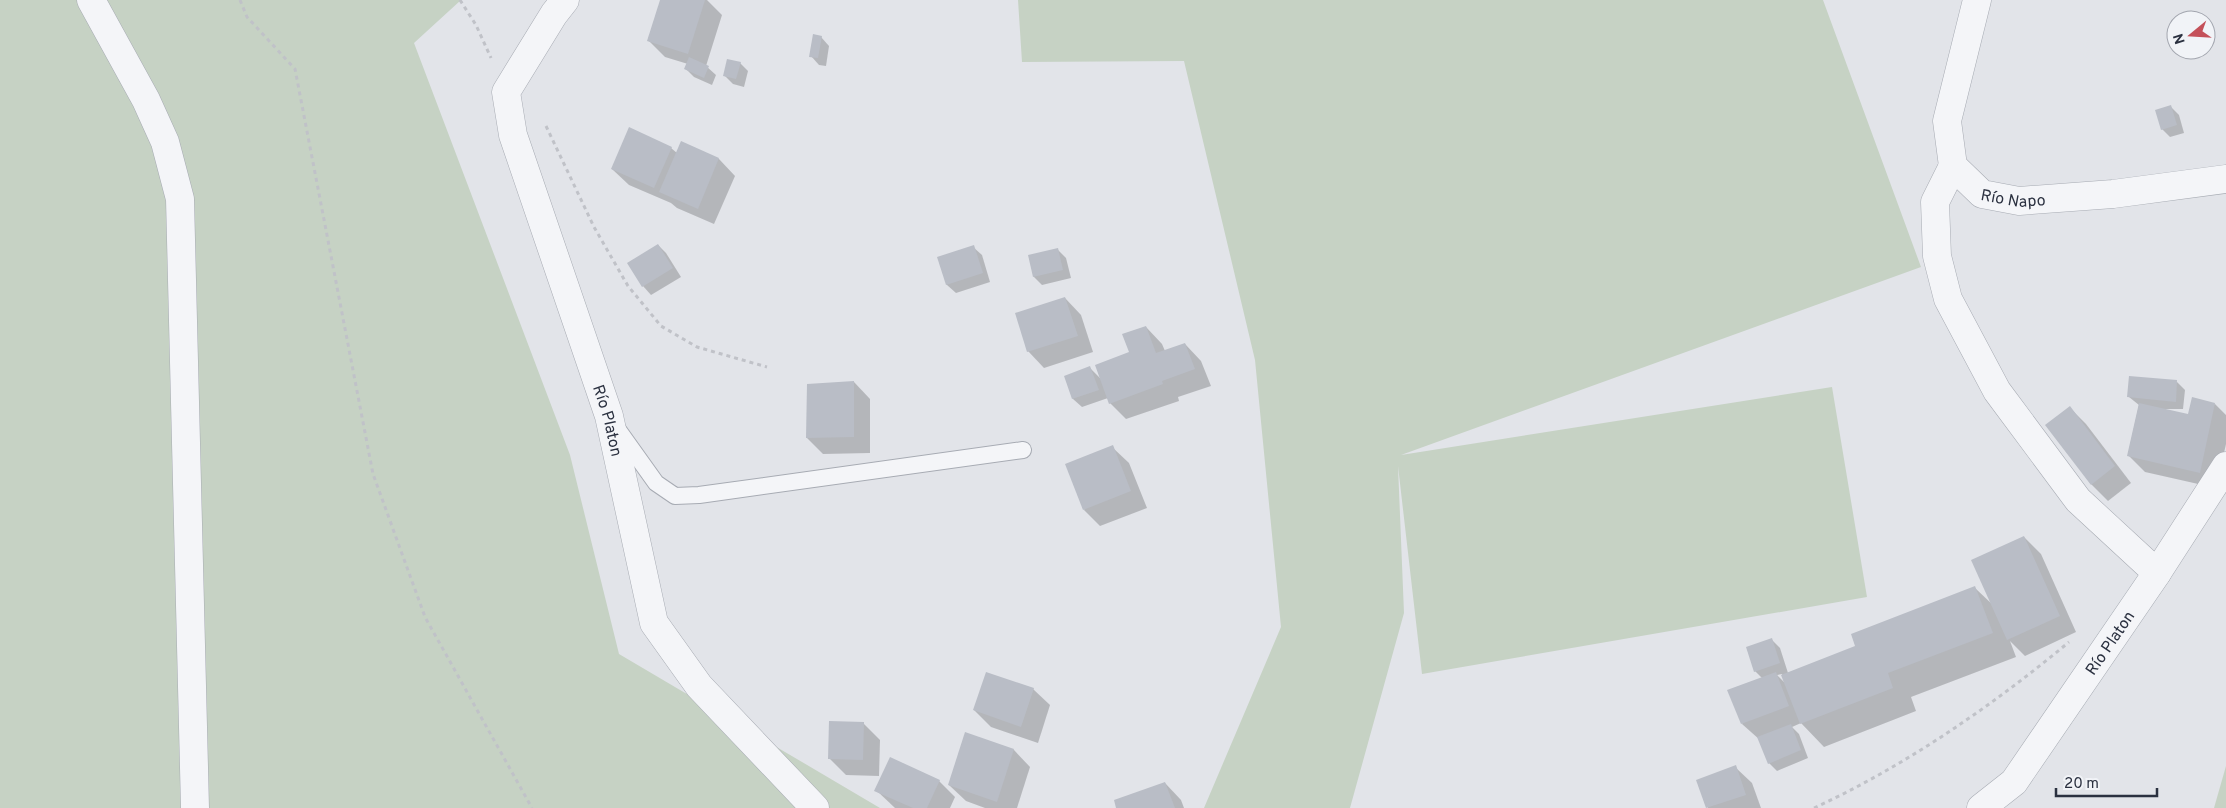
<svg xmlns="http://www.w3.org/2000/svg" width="2226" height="808" font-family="Overpass,sans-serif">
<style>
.green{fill:#c6d2c4}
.shadow{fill:#0003;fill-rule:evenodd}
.building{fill:#b9bdc6}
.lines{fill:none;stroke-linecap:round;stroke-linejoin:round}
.service-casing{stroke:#a7abb3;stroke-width:18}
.minor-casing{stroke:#a7abb3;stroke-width:29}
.path{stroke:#c0c2c8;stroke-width:3;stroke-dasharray:4 4;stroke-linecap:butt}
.service{stroke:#f4f5f8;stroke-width:16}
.minor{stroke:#f4f5f8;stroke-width:28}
.labels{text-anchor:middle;stroke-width:4.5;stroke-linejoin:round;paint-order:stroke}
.street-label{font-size:16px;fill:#2b3140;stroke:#f1f3f7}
</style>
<rect width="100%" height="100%" fill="#e2e4e9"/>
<g class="green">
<polygon points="0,0 461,0 414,43 570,455 619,654 880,808 0,808"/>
<polygon points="1018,0 1823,0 1921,267 1401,455 1832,387 1867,597 1422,674 1398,466 1404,613 1350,808 1204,808 1281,627 1255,360 1184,61 1022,62"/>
<polygon points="2226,766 2226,808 2214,808"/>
</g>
<g class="shadow">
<polygon points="661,0 707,0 722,15 706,66 716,75 712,85 694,77 686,69 688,64 665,57 648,40"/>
<polygon points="821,37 829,46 826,66 819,65 811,56"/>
<polygon points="740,63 748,71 744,87 733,84 725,76"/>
<polygon points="2171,107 2179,115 2184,133 2170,137 2162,129"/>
<polygon points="681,143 719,159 735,176 714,224 677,208 671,203 629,185 612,169 671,148 677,153"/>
<polygon points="658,245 666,253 681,277 651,295 643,286"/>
<polygon points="973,247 982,255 990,282 956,293 947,285 939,258"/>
<polygon points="1058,250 1066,258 1071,278 1042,285 1034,277 1029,256"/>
<polygon points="1065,298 1081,315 1093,352 1044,368 1028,351"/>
<polygon points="1146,327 1162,344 1165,351 1185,344 1201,361 1211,386 1178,397 1179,401 1126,419 1110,403 1108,398 1082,407 1073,399 1066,376 1090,368 1101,379 1130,353"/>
<polygon points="854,382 870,399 870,453 823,454 807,438"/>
<polygon points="2177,382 2185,390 2183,409 2157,409 2189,416 2215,404 2226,415 2226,444 2216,488 2145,472 2128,455 2139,405 2129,397"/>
<polygon points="2070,408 2086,424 2131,483 2108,501 2092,485 2047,425"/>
<polygon points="1112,447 1129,463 1147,508 1100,526 1084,510"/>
<path d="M2024,537L2041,554L2076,632L2025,656L2010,641L2016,657L1911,697L1916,711L1824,747L1801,723L1792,727L1799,734L1808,758L1777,771L1769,763L1760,740L1742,724L1762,678L1755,671L1772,640L1780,648L1788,673L1857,647L1975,588L1993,605ZM1782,674L1785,683L1777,675Z"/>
<polygon points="1033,689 1050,705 1038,743 991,727 974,710"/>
<polygon points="863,723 880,740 879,776 846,775 829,758"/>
<polygon points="966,734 1014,750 1030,767 1017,808 985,808 966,801 949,785"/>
<polygon points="1735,767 1752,783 1761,808 1708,808 1698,781"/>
<polygon points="939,781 955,797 950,808 895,808 876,790"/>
<polygon points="1165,783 1181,800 1184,808 1118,808"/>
</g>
<g class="building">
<polygon points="660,0 705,0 688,54 647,41"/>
<polygon points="813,34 822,36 818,58 809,57"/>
<polygon points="689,57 709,66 704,78 684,69"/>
<polygon points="727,59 741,62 736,79 723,76"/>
<polygon points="2171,105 2177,125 2161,130 2155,110"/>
<polygon points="629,127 672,147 654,188 611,169"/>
<polygon points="681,141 719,158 698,209 659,192"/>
<polygon points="658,244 673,268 642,287 627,263"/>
<polygon points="974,245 983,273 946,285 937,257"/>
<polygon points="1058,248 1063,270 1033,277 1028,255"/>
<polygon points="1065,297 1078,336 1027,352 1015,313"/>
<polygon points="1146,326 1156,353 1185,343 1195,369 1162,381 1163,384 1109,404 1095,365 1129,352 1122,334"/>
<polygon points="1090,366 1099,390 1072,399 1064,376"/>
<polygon points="2129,376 2177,380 2176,402 2127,397"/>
<polygon points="854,381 854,437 806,438 807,384"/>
<polygon points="2192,397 2215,403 2200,473 2127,456 2139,403 2188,414"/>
<polygon points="2070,406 2115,466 2091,485 2045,425"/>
<polygon points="1113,445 1131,491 1083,510 1065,464"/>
<polygon points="2024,536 2060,616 2007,640 1971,560"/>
<polygon points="1975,586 1993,633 1888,673 1893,688 1800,724 1781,675 1855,646 1851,634"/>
<polygon points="1772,638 1780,663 1754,672 1746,647"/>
<polygon points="986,672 1034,688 1021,727 973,710"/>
<polygon points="1776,672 1789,706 1741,724 1727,690"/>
<polygon points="829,721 864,722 863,760 828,759"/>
<polygon points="1791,724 1801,750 1768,764 1757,737"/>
<polygon points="965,732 1014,749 997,802 948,785"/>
<polygon points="890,757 940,780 927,808 913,808 874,791"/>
<polygon points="1736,765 1746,795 1706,808 1696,780"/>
<polygon points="1165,782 1175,808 1116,808 1114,800"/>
</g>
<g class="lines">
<g class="service-casing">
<polyline id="service" points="616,427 656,483 675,496 699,495 1023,450"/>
</g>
<g class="minor-casing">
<g id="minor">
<polyline points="91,0 146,100 165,142 180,199 195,808"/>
<path id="s1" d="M565,0L554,14L506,92L513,135L609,416L654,623L699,686L815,808"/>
<path id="s2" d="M1977,0L1947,121L1953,166L1982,194L2019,201L2113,194L2226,179"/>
<polyline points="1953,166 1935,202 1937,256 1948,299 1997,391 2078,500 2157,573"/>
<path id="s3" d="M1981,808L2014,782L2157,573L2226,466"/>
</g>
</g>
<g class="path">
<polyline points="240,0 247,17 295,69 373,474 425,617 532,808"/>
<polyline points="460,0 476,25 491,58"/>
<polyline points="546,126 594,227 628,286 661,326 697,347 767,367"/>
<path d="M1814,808C1905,766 1992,706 2069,642"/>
</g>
<use href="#service" class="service"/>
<use href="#minor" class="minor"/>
</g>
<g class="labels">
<g class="street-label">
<text dy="6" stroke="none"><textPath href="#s2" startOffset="242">Río Napo</textPath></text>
<text dy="6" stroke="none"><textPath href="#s1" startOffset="454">Río Platon</textPath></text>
<text dy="6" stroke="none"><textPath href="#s3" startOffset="211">Río Platon</textPath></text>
</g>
</g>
<g transform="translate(2191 35) rotate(252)"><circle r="24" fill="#f1f3f7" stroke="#a2a5ae"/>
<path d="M0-4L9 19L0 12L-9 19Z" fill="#c45059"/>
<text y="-8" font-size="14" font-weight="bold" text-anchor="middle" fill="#2b3140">N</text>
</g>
<path d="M2056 788v8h101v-8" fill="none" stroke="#2b3140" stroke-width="2.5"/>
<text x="2064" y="788" font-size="15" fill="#2b3140" stroke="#f1f3f7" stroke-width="4" paint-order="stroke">20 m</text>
</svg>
